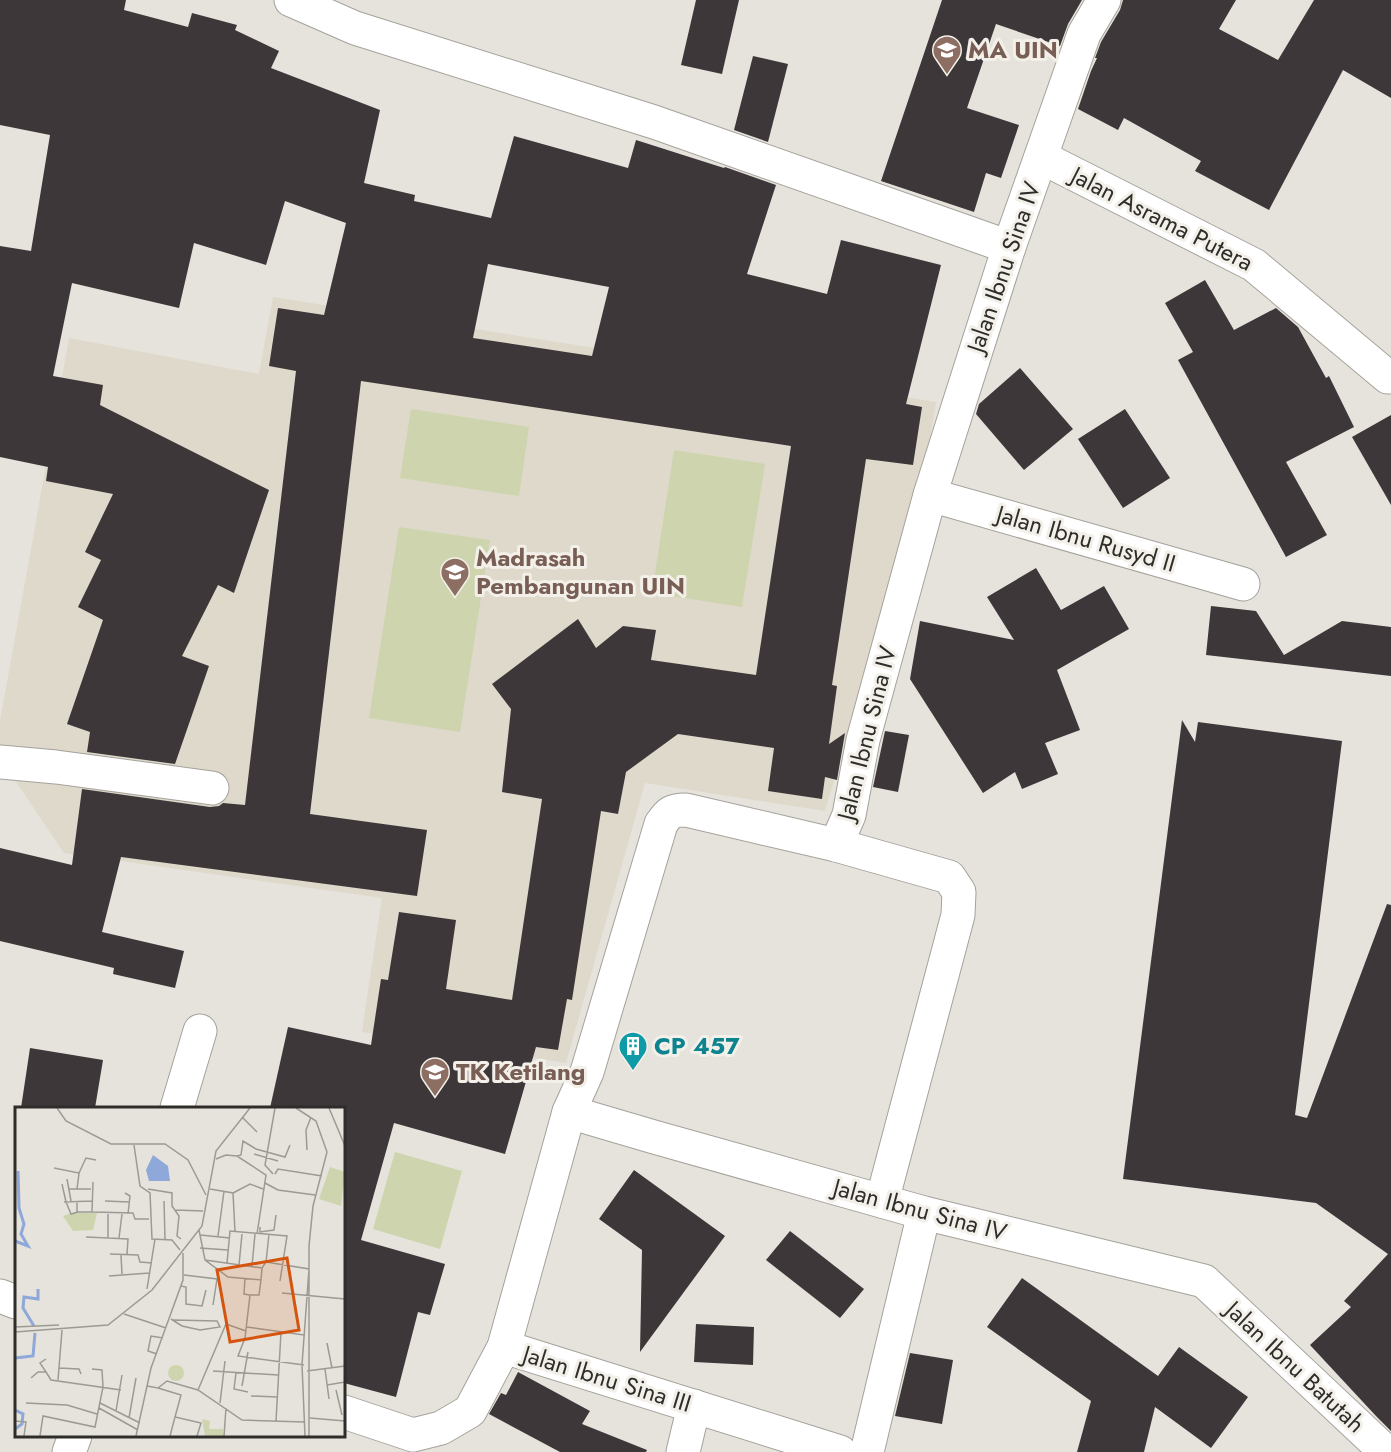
<svg xmlns="http://www.w3.org/2000/svg" width="1391" height="1452" font-family="Jost,sans-serif">
<style>
.built{fill:#ded9cb}
.green{fill:#ced5ae}
.building{fill:#3e373a;fill-rule:evenodd}
.lines{fill:none;stroke-linecap:round;stroke-linejoin:round}
.street-casing{stroke:#a4a29b;stroke-width:35}
.street{stroke:#fff;stroke-width:33}
.labels{text-anchor:middle;stroke-width:6;stroke-linejoin:round;paint-order:stroke}
.education-label{font-size:24px;font-weight:bold;fill:#785e54;stroke:#f3f0e9;text-anchor:start}
.street-label{font-size:24px;fill:#2e2d2a;stroke:#f3f0e9}
.culture-label{font-size:24px;font-weight:bold;fill:#0d838f;stroke:#f3f0e9;text-anchor:start}
.inset-river{fill:none;stroke:#8ea8da;stroke-width:3}
.inset-road{fill:none;stroke:#9c9a95;stroke-width:1.5}
.view{fill:#d5550f;fill-opacity:0.15;stroke:#d5550f;stroke-width:3}
.inset-edge{fill:none;stroke:#2e2d2a;stroke-width:3}
</style>
<rect width="100%" height="100%" fill="#e6e3dc"/>
<polygon class="built" points="273,297 936,402 924,475 825,811 645,783 566,1063 362,1032 382,898 64,853 0,758 0,721 69,338 259,374"/>
<g class="green">
<polygon points="411,409 529,427 519,496 400,478"/>
<polygon points="674,450 765,464 742,607 652,593"/>
<polygon points="399,527 490,540 460,732 369,718"/>
<polygon points="395,1152 462,1171 440,1249 373,1229"/>
</g>
<g class="building">
<path d="M0,0H126L124,10L188,27L192,13L237,25L235,30L279,51L271,68L380,110L364,183L415,195L414,201L491,218L514,136L628,168L636,140L724,168L725,167L776,185L747,274L827,294L841,240L941,265L906,404L922,407L913,465L866,459L832,685L837,686L829,744L845,733L837,780L825,777L822,799L768,791L774,748L678,734L626,772L618,814L601,811L572,1000L567,999L558,1050L536,1047L505,1154L394,1123L361,1240L445,1264L430,1315L418,1312L396,1397L344,1383V1108H270L288,1027L371,1045L381,979L388,980L399,912L456,920L446,989L512,1000L542,799L502,792L511,709L492,684L578,619L596,648L623,626L656,630L651,660L756,675L791,446L361,381L310,814L427,830L417,896L121,857L102,932L184,951L175,988L113,974L114,968L0,941V848L72,865L82,789L210,807L219,806L223,803L245,805L296,371L269,366L278,308L324,315L346,223L285,201L266,265L194,243L179,308L72,283L53,376L103,385L100,405L269,490L234,593L218,585L182,656L209,666L175,764L87,752L90,732L67,724L103,620L78,607L101,560L85,552L113,494L46,481L48,467L0,457V246L31,251L50,135L0,125ZM488,264L609,287L592,356L473,338Z"/>
<polygon points="696,0 739,0 722,74 681,65"/>
<polygon points="942,0 1082,0 1068,24 1060,46 996,24 967,108 1019,125 1001,178 986,173 974,212 881,181"/>
<polygon points="1123,0 1236,0 1219,29 1278,60 1314,0 1391,0 1391,98 1343,70 1269,210 1195,171 1201,161 1124,118 1118,130 1078,109 1091,71 1097,58 1095,58 1101,42 1120,10"/>
<polygon points="753,56 788,64 768,142 734,130"/>
<polygon points="1205,280 1234,330 1276,308 1298,327 1326,378 1329,376 1354,427 1286,462 1327,535 1286,557 1178,360 1193,352 1165,303"/>
<polygon points="1020,368 1073,429 1024,470 976,414 979,404"/>
<polygon points="1125,409 1170,478 1123,508 1078,439"/>
<polygon points="1391,415 1391,505 1352,437"/>
<polygon points="1036,568 1061,610 1104,586 1129,629 1057,670 1080,730 1045,743 1058,774 1022,789 1015,772 983,793 910,679 920,621 1014,640 987,597"/>
<polygon points="1211,606 1256,611 1284,655 1342,621 1391,627 1391,676 1206,655"/>
<polygon points="1182,720 1195,742 1198,722 1342,741 1295,1115 1307,1118 1387,904 1391,905 1391,1431 1376,1416 1310,1345 1351,1307 1344,1301 1388,1254 1316,1203 1123,1179"/>
<polygon points="885,731 909,735 898,792 873,787"/>
<polygon points="30,1048 103,1060 95,1108 21,1108"/>
<polygon points="634,1170 725,1236 640,1352 642,1250 599,1219"/>
<polygon points="790,1231 864,1289 840,1318 766,1260"/>
<polygon points="1022,1278 1158,1376 1179,1347 1248,1397 1211,1448 1155,1407 1144,1452 1077,1452 1091,1401 987,1327"/>
<polygon points="696,1324 754,1327 753,1365 694,1362"/>
<polygon points="910,1353 953,1360 942,1424 895,1416"/>
<polygon points="518,1372 590,1411 582,1424 647,1450 646,1452 560,1452 489,1414 501,1393 506,1395"/>
</g>
<g class="lines">
<g class="street-casing">
<g id="street">
<polyline points="291,0 355,28 654,122 1009,247"/>
<polyline points="1041,157 1254,265 1388,377 1391,377"/>
<polyline points="930,495 1243,584"/>
<polyline points="0,762 56,767 212,788"/>
<polyline points="836,845 849,815 863,740 930,495 1009,247 1084,34 1104,0"/>
<polyline points="177,1108 200,1031"/>
<path d="M569,1112L587,1072L661,824C669,812 672,810 686,810L836,845L949,877L959,892L958,915L882,1201"/>
<polyline points="0,1296 16,1302"/>
<polyline points="504,1347 840,1452"/>
<polyline points="344,1412 413,1435 441,1428 470,1411 504,1347 569,1112 654,1137 924,1213 1204,1281 1386,1452"/>
<polyline points="69,1452 75,1436"/>
<polyline points="683,1452 694,1406"/>
<polyline points="867,1452 924,1213"/>
</g>
</g>
<use href="#street" class="street"/>
</g>
<defs>
<g id="school-pin" transform="scale(1.5)"><path d="M0 17L-7.5 6A9.5 9.5 0 1 1 7.5 6Z" fill="#8d6e63" stroke="#f3f0e9"/><path d="M0-5L7-2L0 1L-7-2ZM-4 1L0 2.5L4 1V4Q0 6-4 4Z" fill="#fff"/></g>
<g id="building-pin" transform="scale(1.5)"><path d="M0 17L-7.5 6A9.5 9.5 0 1 1 7.5 6Z" fill="#0f9aa8" stroke="#f3f0e9"/><path d="M-4-6H4V6H1V3H-1V6H-4ZM-2.5-4.3h1.7v1.8h-1.7ZM.8-4.3h1.7v1.8H.8ZM-2.5-1h1.7V.8h-1.7ZM.8-1h1.7V.8H.8Z" fill="#fff"/></g>
</defs>
<g fill-rule="evenodd">
<use href="#school-pin" x="947" y="50"/>
<use href="#school-pin" x="455" y="572"/>
<use href="#building-pin" x="633" y="1046"/>
<use href="#school-pin" x="435" y="1072"/>
</g>
<g class="labels">
<g class="education-label">
<text x="968" y="58">MA UIN</text>
<text x="476" y="566">Madrasah<tspan x="476" dy="28">Pembangunan UIN</tspan></text>
<text x="456" y="1080">TK Ketilang</text>
</g>
<g class="street-label">
<text transform="translate(1162 219) rotate(27)" y="8">Jalan Asrama Putera</text>
<text transform="translate(1004 267) rotate(-71)" y="8">Jalan Ibnu Sina IV</text>
<text transform="translate(1086 539) rotate(16)" y="8">Jalan Ibnu Rusyd II</text>
<text transform="translate(867 733) rotate(-76)" y="8">Jalan Ibnu Sina IV</text>
<text transform="translate(920 1210) rotate(15)" y="8">Jalan Ibnu Sina IV</text>
<text transform="translate(1295 1367) rotate(43)" y="8">Jalan Ibnu Batutah</text>
<text transform="translate(607 1379) rotate(17)" y="8">Jalan Ibnu Sina III</text>
</g>
<g class="culture-label">
<text x="654" y="1054">CP 457</text>
</g>
</g>
<g transform="translate(15 1107)">
<rect width="330" height="330" fill="#e6e3dc"/>
<path d="M315,60L330,65L326,99L304,92ZM56,106H82L78,123L58,124L48,109ZM153 266a8 8 0 1 1 16 0a8 8 0 1 1-16 0ZM187,312L195,314L194,322H208V329H190Z" fill="#ced5ae"/>
<path d="M138,48L153,59L155,74H134L131,63Z" fill="#8ea8da"/>
<path class="inset-river" d="M0,134L13,139L6,127L9,117L4,101L3,64M19,219L8,201L9,190L23,192V182M0,251L18,249L20,226M0,303L8,307L7,317L0,322"/>
<path class="inset-road" d="M42,1L51,14L96,37H150L173,53L191,88M281,1L301,14L312,45L298,99L294,139V329M314,1L330,39M227,10L242,25M119,38L125,79L135,86L137,132L157,133L165,143M292,43L291,23L296,10M239,47L263,54M222,49L226,48L228,34L241,42L270,50L275,38M201,52L211,48L222,49L251,68L242,127M39,61L64,66L62,82M64,66L71,51L81,53M258,67L250,58L260,1M260,67L263,62L307,69M52,72L56,94M250,76L263,83L300,88M47,77L51,95M54,82H76M133,82L157,86V99L164,109L162,129L166,132M195,82L218,86L220,125M110,86L115,89L113,107M218,86L235,77L248,82M62,94V105H77M90,94L114,95M149,94L150,132M49,95L77,94M51,95L56,107L63,105M160,103L188,104M77,105L118,106L120,112H134M77,105L78,75M245,120V125L259,123L261,108M184,123L190,153L213,170L246,173L247,161M185,128L215,131M203,129L209,84M71,130L93,131V107M93,131L113,132L112,147M104,131L107,107M185,141L213,143M95,147L123,148L125,155L137,156M106,148L107,167M190,153L247,161L251,155L294,162L287,258L290,329M251,155L254,127M212,156L215,124L272,129L265,174M224,158L227,127M237,159L240,127M169,168L202,172L198,198M94,169L134,166M230,171L229,187L235,188H244L246,173M166,179L171,180V197L187,199L191,183M132,182L140,132M267,186L330,192M235,188L230,231L223,249L289,258M109,207L151,221M156,212L167,219L185,223L205,220L202,214L158,213M0,220L44,218M232,220L289,228M0,225L93,218L137,183L187,119L201,44L235,1M312,236L317,261M142,247L133,244L136,229L148,231M44,261L64,262L66,267M310,262L314,292M198,264L263,268M292,264L330,259M31,265L36,273L106,283M221,266L219,282L233,285M16,271L23,265H31L25,256L31,252M43,273L47,223M312,278L330,275M132,279L143,281L152,274L183,283L227,313L290,315M227,279L233,245M143,281L166,288L160,310L186,316L182,329M183,283L211,217L231,224M321,283L327,308M236,289L262,290M11,296L52,298L82,307M85,296L125,316M205,296L210,254M84,301L123,323M101,304L107,268M114,311L121,271M295,311L330,314M0,314L11,315L9,329M261,314L266,225M25,329L28,309L80,320L88,280L87,263L77,262M121,329L136,261L168,173V146M155,329L160,310M209,329L211,301"/>
<path class="view" d="M272,151L284,223L215,235L202,163Z"/>
<rect width="330" height="330" class="inset-edge"/>
</g>
</svg>
